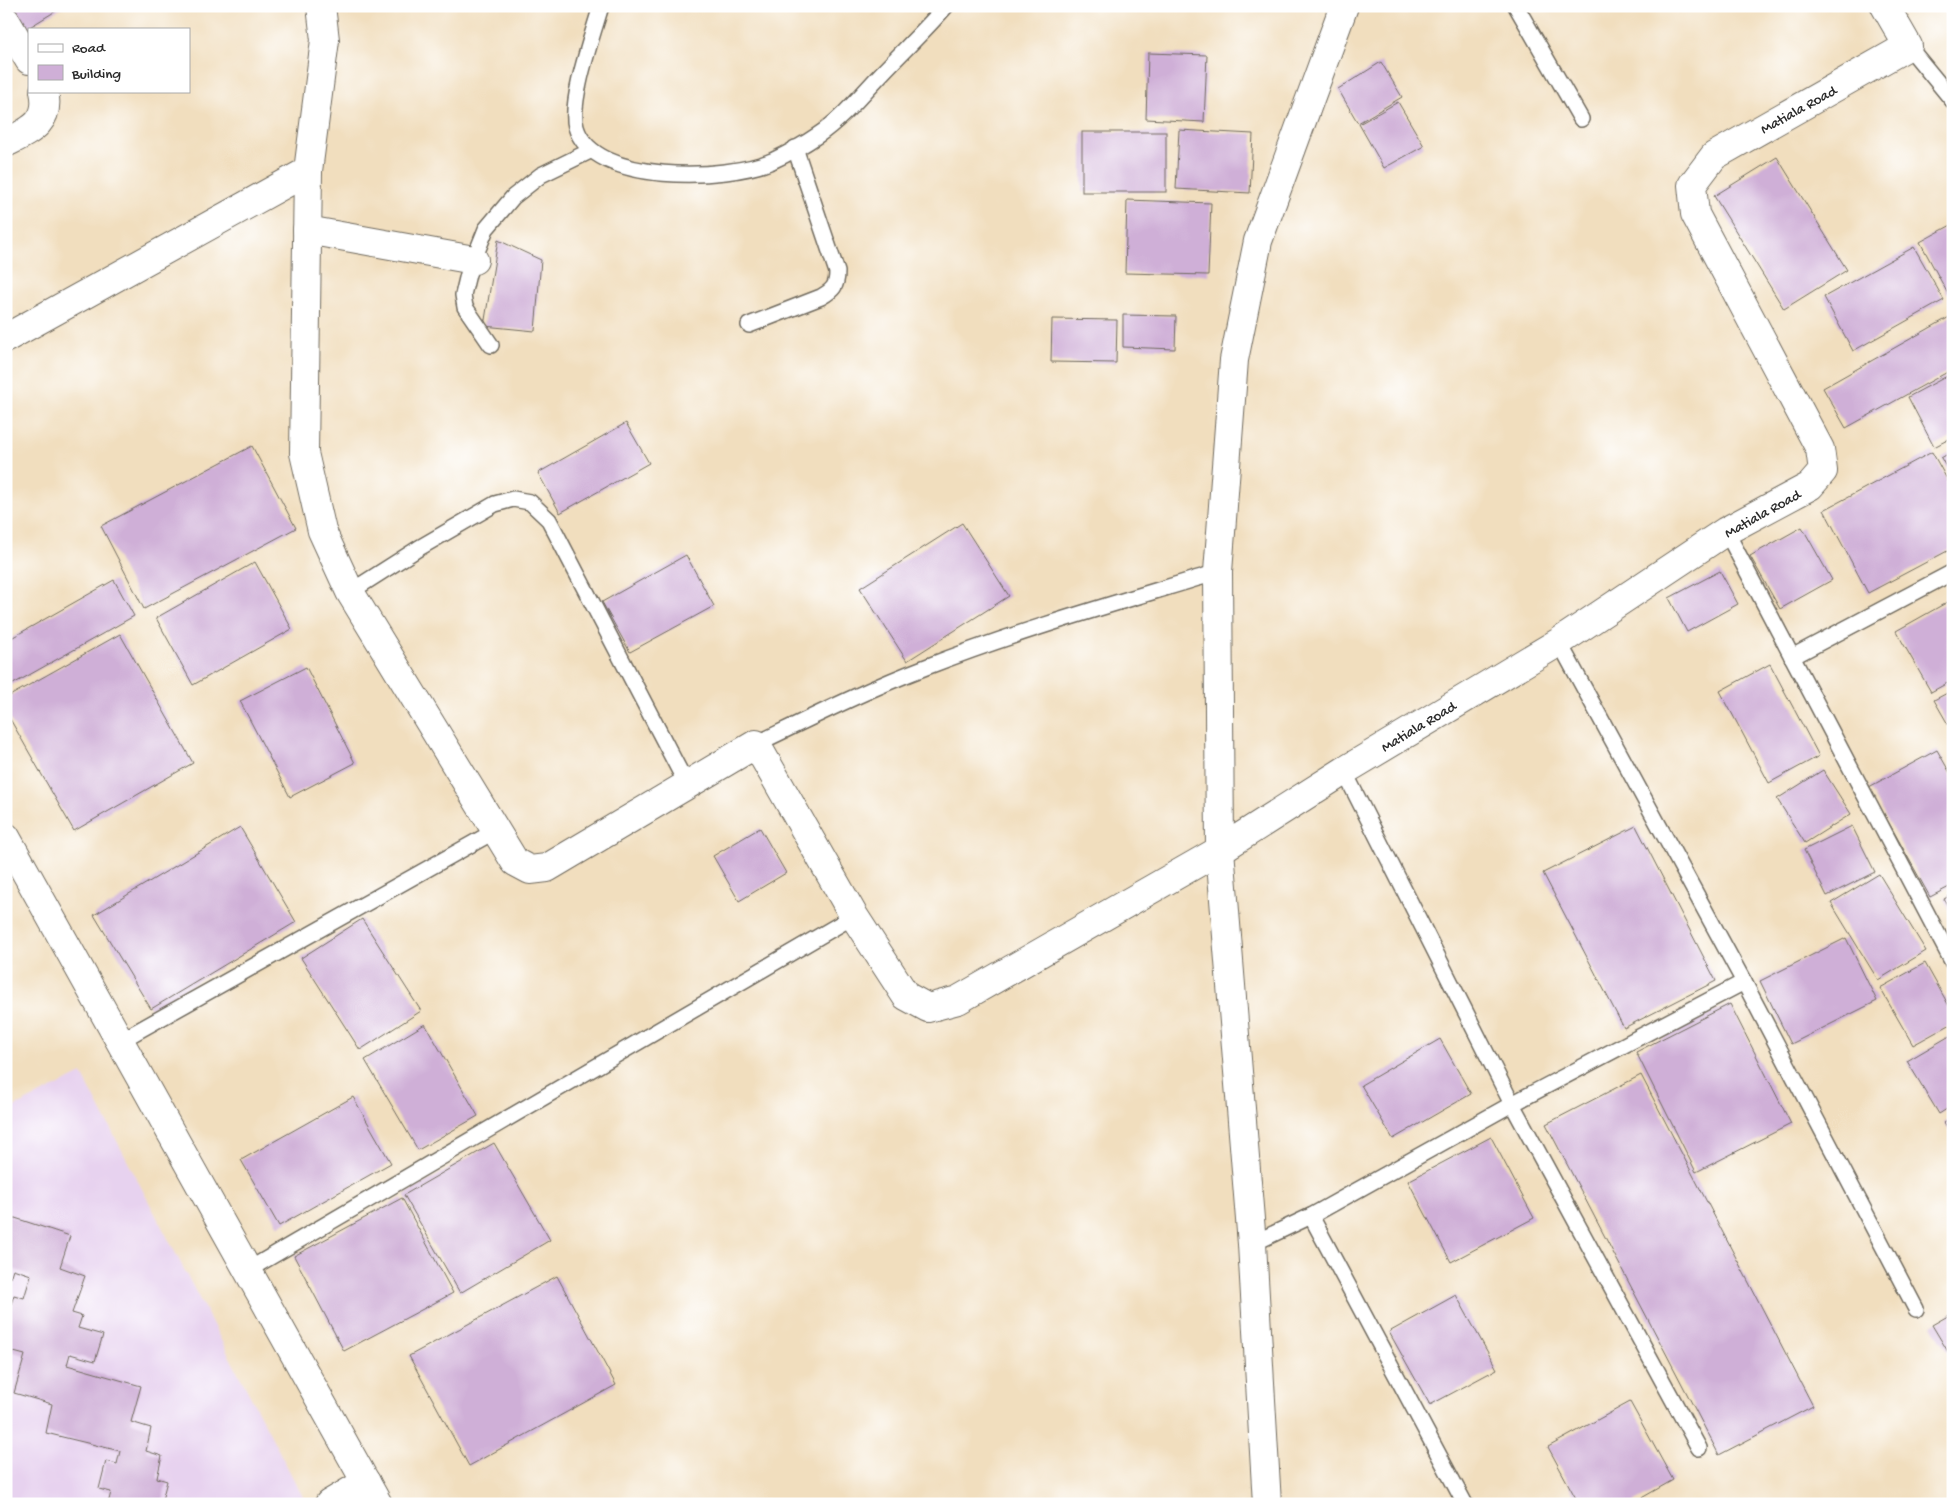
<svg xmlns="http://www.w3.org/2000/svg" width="1959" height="1510" font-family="'Gochi Hand',sans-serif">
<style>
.built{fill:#e7d2ef}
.building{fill:#cfafd7}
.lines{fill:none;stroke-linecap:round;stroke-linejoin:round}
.lane-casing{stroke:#706a5e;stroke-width:18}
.street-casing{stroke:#706a5e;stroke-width:30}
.lane{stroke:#fff;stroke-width:15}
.street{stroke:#fff;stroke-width:28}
.labels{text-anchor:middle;stroke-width:4.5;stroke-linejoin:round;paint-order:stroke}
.street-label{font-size:15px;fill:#2b2b2b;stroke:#fff}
</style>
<rect width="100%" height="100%" fill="#fff"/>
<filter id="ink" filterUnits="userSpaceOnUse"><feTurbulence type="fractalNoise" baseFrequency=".02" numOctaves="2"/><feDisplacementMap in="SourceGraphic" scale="10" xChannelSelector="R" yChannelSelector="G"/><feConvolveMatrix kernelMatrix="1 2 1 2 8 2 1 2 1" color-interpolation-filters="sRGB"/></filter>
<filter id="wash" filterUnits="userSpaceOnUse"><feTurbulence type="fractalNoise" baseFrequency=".0096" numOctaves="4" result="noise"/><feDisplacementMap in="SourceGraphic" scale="20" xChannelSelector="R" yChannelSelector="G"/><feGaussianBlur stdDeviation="1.12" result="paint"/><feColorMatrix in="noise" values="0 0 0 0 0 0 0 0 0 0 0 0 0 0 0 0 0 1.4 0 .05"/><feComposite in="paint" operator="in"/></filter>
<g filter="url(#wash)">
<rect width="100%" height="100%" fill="#f1debe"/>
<polygon class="built" points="82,1074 305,1501 299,1504 6,1504 6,1111"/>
<g id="blocks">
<g class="building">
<polygon points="6,6 64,6 20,33"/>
<polygon points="1148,53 1207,55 1204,122 1146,119"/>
<polygon points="1381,62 1402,97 1358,123 1338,89"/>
<polygon points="1398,102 1424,146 1384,168 1359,124"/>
<polygon points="1179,130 1253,134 1250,193 1176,189"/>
<rect x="1082" y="132" width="84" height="60"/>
<polygon points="1777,157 1847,270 1784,309 1714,196"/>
<polygon points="1127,200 1211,203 1208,275 1125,273"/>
<polygon points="1953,224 1953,291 1948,294 1920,242"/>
<polygon points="498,240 541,260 535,331 484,326"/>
<polygon points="1914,247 1944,300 1853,351 1824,297"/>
<polygon points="1123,315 1176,316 1175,349 1123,347"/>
<polygon points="1953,315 1953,369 1846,428 1823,388"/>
<polygon points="1052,319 1117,320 1116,363 1051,362"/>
<polygon points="1953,373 1953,437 1934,447 1908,397"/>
<polygon points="626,423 649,463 560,513 538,473"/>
<polygon points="252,446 296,528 144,609 101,526"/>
<polygon points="1953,451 1953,479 1941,458"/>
<polygon points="1932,452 1953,490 1953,548 1868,593 1824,510"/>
<polygon points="962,523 1009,596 907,661 860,588"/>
<polygon points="1802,527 1832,580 1780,609 1750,556"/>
<polygon points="686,555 714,606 630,652 602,602"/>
<polygon points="255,562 292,629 193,685 156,618"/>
<polygon points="1720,571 1738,604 1687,632 1669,598"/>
<polygon points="114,580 134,616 6,688 6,641"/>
<polygon points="1953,599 1953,680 1931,692 1896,631"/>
<polygon points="120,634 193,763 74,831 6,712 6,698"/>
<polygon points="1770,664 1819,756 1769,783 1720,691"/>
<polygon points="306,667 355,763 290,797 240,701"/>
<polygon points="1953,690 1953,733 1934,700"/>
<polygon points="1937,750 1953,778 1953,885 1930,897 1869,787"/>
<polygon points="1823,770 1851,814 1805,843 1777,799"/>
<polygon points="1636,826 1716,981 1624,1028 1543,873"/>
<polygon points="1852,826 1875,872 1827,896 1804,850"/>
<polygon points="240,827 296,922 151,1009 94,915"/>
<polygon points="760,828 786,873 739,901 713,856"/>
<polygon points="1879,874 1926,951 1878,980 1831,903"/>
<polygon points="1953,894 1953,916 1944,899"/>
<polygon points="362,919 421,1011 360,1050 301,958"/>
<polygon points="1846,938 1877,1001 1791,1044 1760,981"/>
<polygon points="1925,963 1953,1013 1953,1023 1913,1045 1880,988"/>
<polygon points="1730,1004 1791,1124 1696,1172 1636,1052"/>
<polygon points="425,1024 478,1116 418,1150 365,1060"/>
<polygon points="1953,1034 1953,1105 1939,1114 1907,1061"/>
<polygon points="1440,1039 1471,1094 1393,1139 1361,1085"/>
<polygon points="1641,1075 1813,1406 1719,1455 1546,1124"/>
<polygon points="353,1097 391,1163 279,1226 241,1160"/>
<polygon points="1953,1117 1953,1137 1944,1122"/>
<polygon points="1491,1137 1534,1218 1451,1262 1408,1181"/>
<polygon points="494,1143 550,1240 460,1293 404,1195"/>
<polygon points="402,1198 453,1293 344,1351 294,1256"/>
<polygon points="6,1215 70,1236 60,1267 85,1276 72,1313 82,1316 78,1328 103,1335 95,1361 70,1354 67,1365 141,1386 131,1422 151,1428 146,1451 162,1456 157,1478 167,1481 161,1504 108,1504 111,1492 99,1489 106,1461 117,1464 120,1451 46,1433 52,1404 14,1393 25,1355 6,1350 6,1319 14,1295 24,1298 31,1275 13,1269 9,1281 6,1280"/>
<polygon points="557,1276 616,1385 469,1466 409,1356"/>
<polygon points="1456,1295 1497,1369 1430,1405 1389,1332"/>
<polygon points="1953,1313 1953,1360 1932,1325"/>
<polygon points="1630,1402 1673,1480 1631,1504 1579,1504 1548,1447"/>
</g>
</g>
</g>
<g filter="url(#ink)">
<use href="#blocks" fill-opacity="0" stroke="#706a5e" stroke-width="1"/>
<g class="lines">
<g class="lane-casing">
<g id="lane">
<path d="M601,6C593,34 569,101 576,127C593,186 728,180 772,161C787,154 805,144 818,135C842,119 863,93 883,72C904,50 926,29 946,6"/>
<polyline points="1516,6 1581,119"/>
<polyline points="1908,46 1953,101"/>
<path d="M749,325L821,297C833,290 837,286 837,272L795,148"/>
<polyline points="491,345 465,307 463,295 468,274 486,229 513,197 541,175 590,151"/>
<polyline points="1726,531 1953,963"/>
<polyline points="350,592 419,548 495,504 513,499 530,502 549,520 687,785"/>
<polyline points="1559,642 1744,982 1916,1309"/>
<polyline points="1792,657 1953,572"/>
<path d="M756,744C812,717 868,689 926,667C1021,630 1120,602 1218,572"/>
<polyline points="1344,771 1512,1104 1699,1448"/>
<polyline points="120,1041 495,831"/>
<polyline points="1311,1216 1465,1504"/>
<polyline points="1252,1244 1311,1216 1512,1104 1744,982"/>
<polyline points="248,1270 854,916"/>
</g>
</g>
<g class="street-casing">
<g id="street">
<polyline points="321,6 325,40 308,171 304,453 322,531 350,592 515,862 530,870 547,868 756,744 854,916 906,996 928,1008 958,1000 1220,850 1344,771 1559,642 1726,531 1810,486 1823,471 1820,449 1695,214 1692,185 1714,156 1908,46 1885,6"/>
<polyline points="6,21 29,60"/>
<path d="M6,143C31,130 51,122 44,91"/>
<polyline points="307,230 474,260"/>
<polyline points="6,338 308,171"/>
<polyline points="6,837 378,1504"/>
<polyline points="329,1504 366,1482"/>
<polyline points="1267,1504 1252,1244 1220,850 1218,572 1234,360 1258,241 1344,6"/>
</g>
</g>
<use href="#lane" class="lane"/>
<use href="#street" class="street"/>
</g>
</g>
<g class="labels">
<g class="street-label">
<text transform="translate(1798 109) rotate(-29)" y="5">Matiala Road</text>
<text transform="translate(1762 513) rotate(-29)" y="5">Matiala Road</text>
<text transform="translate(1418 726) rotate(-31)" y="5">Matiala Road</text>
</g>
</g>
<rect width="1959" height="1510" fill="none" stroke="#fff" stroke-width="25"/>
<rect x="28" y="28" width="162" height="65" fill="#ffffff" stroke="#aaaaaa"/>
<rect x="38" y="44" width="25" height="8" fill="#ffffff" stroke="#aaaaaa"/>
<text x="72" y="52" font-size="15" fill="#2b2b2b">Road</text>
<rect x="38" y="65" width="25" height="15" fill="#cfafd7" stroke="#aaaaaa"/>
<text x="72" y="78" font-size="15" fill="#2b2b2b">Building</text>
</svg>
